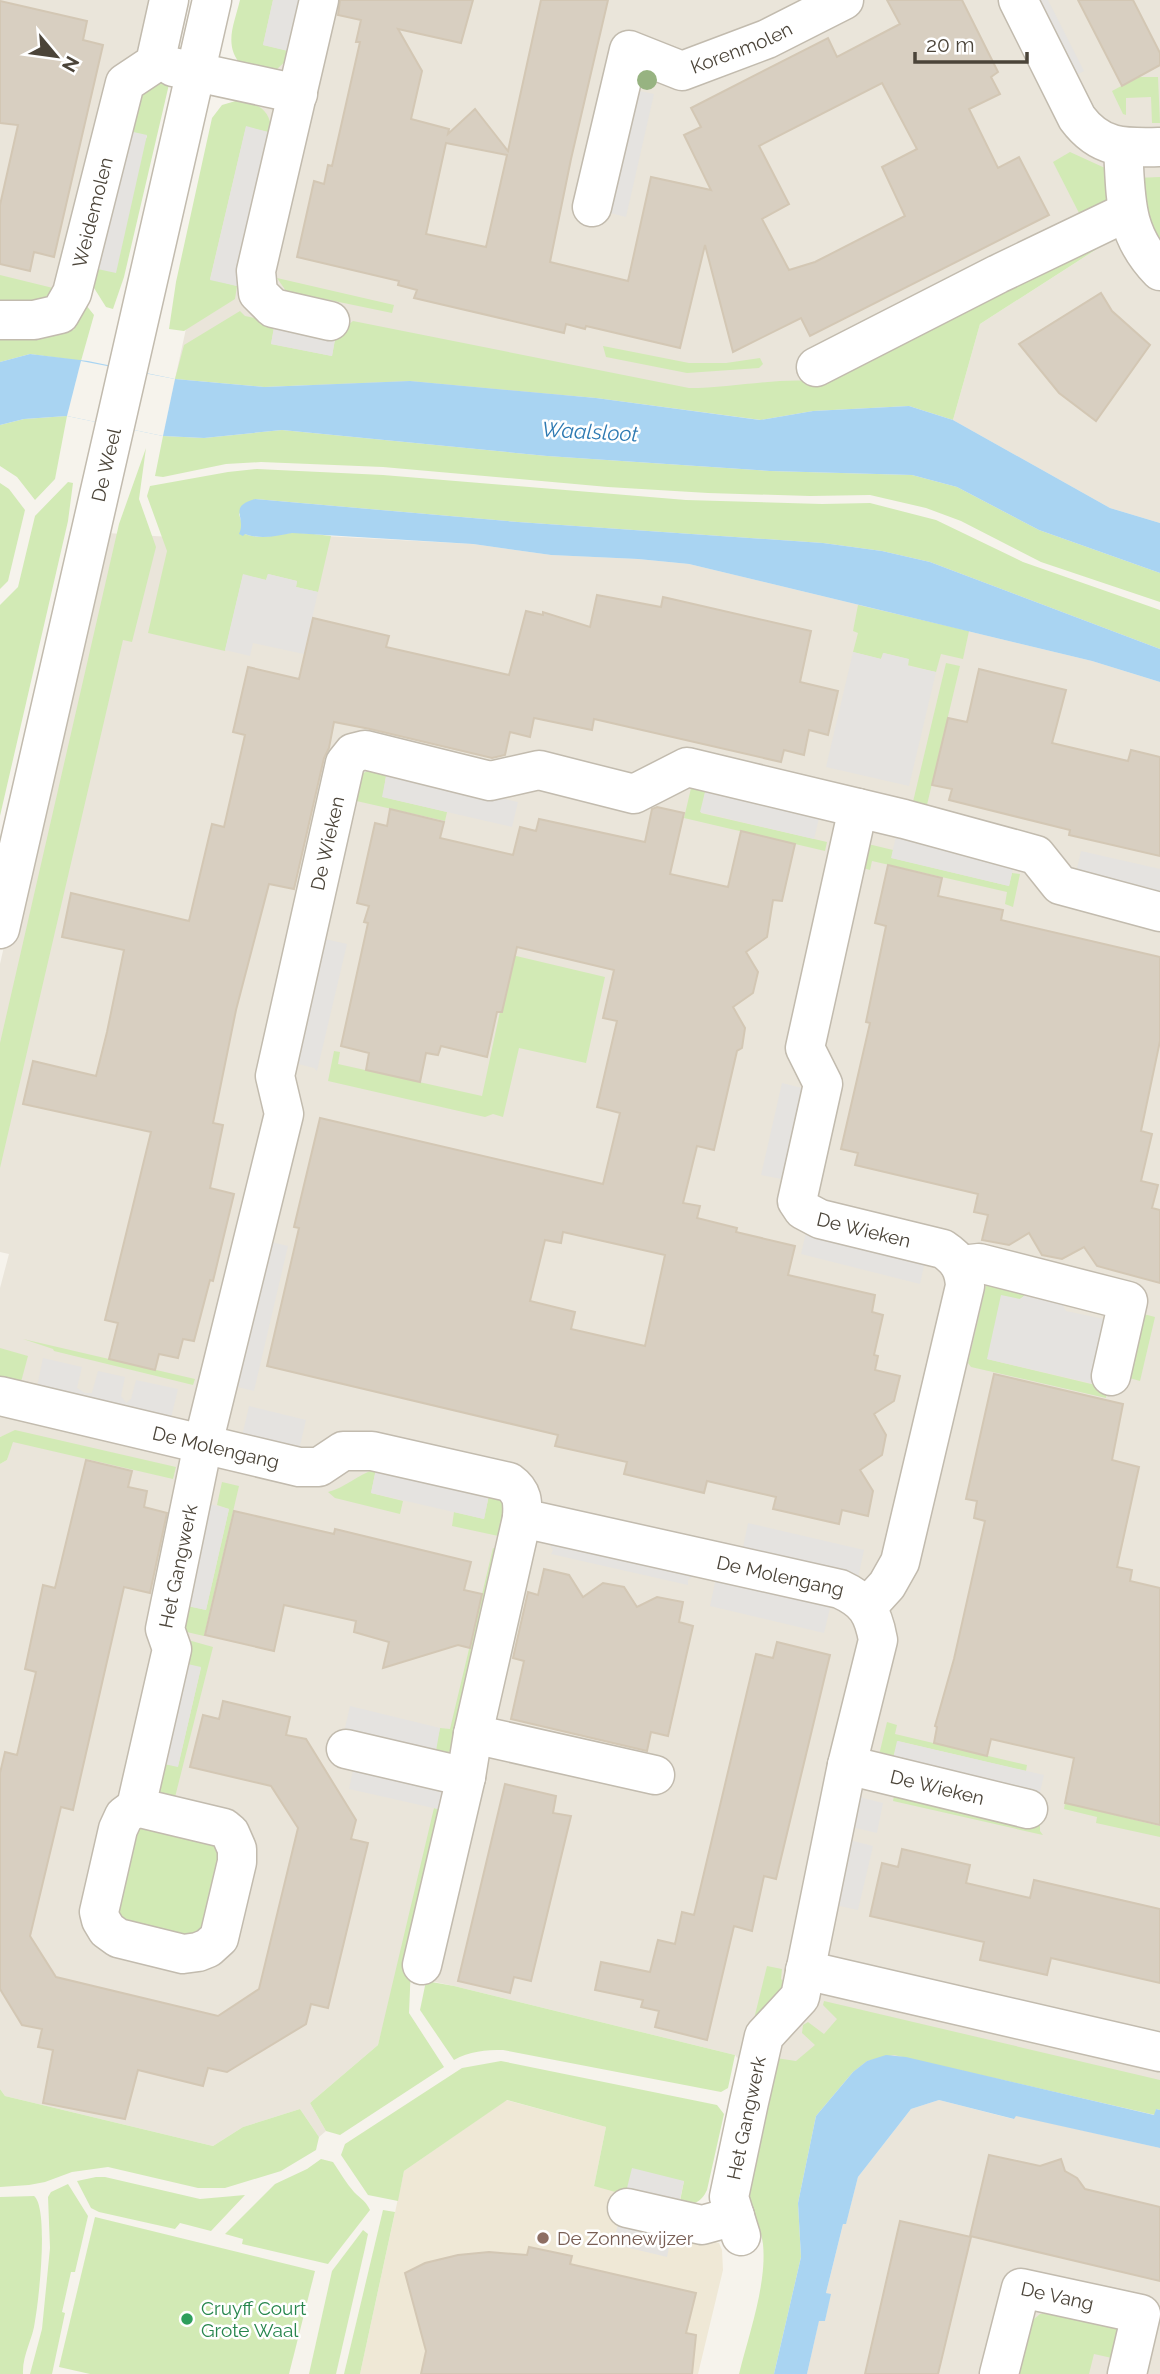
<svg xmlns="http://www.w3.org/2000/svg" width="1160" height="2374" font-family="Raleway,sans-serif">
<style>
.residential{fill:#eae5da}
.education{fill:#efe8d6}
.green{fill:#d2eab5}
.parking{fill:#e5e3e0}
.water{fill:#a9d4f2}
.pier{fill:#f6f3ec}
.building{fill:#d8cfc1;stroke:#d3c7b4;stroke-width:2;fill-rule:evenodd}
.lines{fill:none;stroke-linecap:round;stroke-linejoin:round}
.minor-casing{stroke:#c2bbae;stroke-width:41}
.minor{stroke:#fff;stroke-width:38}
.tree{fill:#97b381}
.education-dot{fill:#8d6e63;stroke:#fff;stroke-width:2.5}
.leisure-dot{fill:#2e9e5b;stroke:#fff;stroke-width:2.5}
.labels{text-anchor:middle;stroke-width:5;stroke-linejoin:round;paint-order:stroke}
.street-label{font-size:19px;fill:#4b4439;stroke:#fff}
.education-label{font-size:19px;fill:#785e54;stroke:#fff;text-anchor:start}
.leisure-label{font-size:19px;fill:#27864d;stroke:#fff;text-anchor:start}
.water-label{font-size:21px;font-style:italic;fill:#2e7ab2;stroke:#fff}
</style>
<rect width="100%" height="100%" fill="#f6f3ec"/>
<g class="residential">
<polygon points="0,0 186,0 92,268 74,330 0,333"/>
<polygon points="258,0 1160,0 1160,523 1110,508 953,420 980,324 1114,238 1110,230 859,408 175,379"/>
<polygon points="107,533 249,542 324,536 473,544 551,555 638,559 689,564 1092,661 1160,682 1160,2086 800,2070 761,2089 735,2055 454,1986 397,1974 378,2045 310,2103 326,2131 319,2137 300,2109 243,2127 213,2146 5,2096 0,2089 0,1464 7,1460 15,1431 0,1437 0,1288 9,1254 0,1252 0,964 53,731"/>
<polygon points="939,2100 1013,2119 1015,2115 1160,2148 1160,2374 807,2374 819,2320 825,2321 830,2295 826,2293 843,2224 846,2223 858,2177 911,2109"/>
</g>
<polygon class="education" points="506,2100 606,2127 594,2186 684,2181 673,2232 719,2243 722,2250 723,2270 698,2374 360,2374 404,2171"/>
<g class="green">
<path d="M240,0H273L263,45L290,51L288,59L276,70L242,66C223,45 234,25 240,0Z"/>
<polygon points="164,72 170,80 124,277 113,309 106,307 89,280 147,136 124,130 133,91"/>
<polygon points="1138,77 1158,77 1160,123 1152,123 1151,97 1126,98 1126,115 1123,114 1112,91"/>
<path d="M239,100C261,105 270,110 272,133L246,127L210,279L237,286L235,299L184,331L169,329L176,282L212,118L222,105Z"/>
<polygon points="1070,152 1105,168 1110,183 1109,199 1079,213 1053,162"/>
<polygon points="1160,177 1160,242 1152,248 1136,178"/>
<path d="M1114,238L980,324L953,420L909,406L813,411L761,420L596,398L410,381L264,387L175,379L184,345L240,311L245,316L275,322L271,344L332,356L336,334L353,321L689,388C731,388 773,378 814,381Z"/>
<polygon points="0,275 53,288 49,303 0,304"/>
<polygon points="277,278 394,305 392,313 286,291"/>
<polygon points="82,300 94,315 81,361 30,354 0,362 0,333 74,330"/>
<polygon points="603,346 689,363 726,363 760,358 763,364 759,368 687,373 606,357"/>
<polygon points="67,416 55,479 35,500 17,477 0,466 0,425 24,419"/>
<polygon points="282,430 547,456 770,471 912,475 957,487 1039,530 1160,573 1160,602 1041,562 961,521 926,508 870,495 810,496 708,493 608,487 383,467 261,462 226,464 163,477 155,476 163,436 204,438"/>
<polygon points="146,448 139,499 156,547 132,642 123,640 0,1168 0,1043 119,524"/>
<path d="M257,469L383,475L686,500L822,504L870,503L936,520L1023,562L1160,610V649L930,562L882,551L823,543L518,522L255,499L239,514L245,534C261,540 274,535 290,533C303,532 318,535 331,536L318,592L296,587L297,581L268,574L266,580L243,575L225,651L148,633L167,551L147,496L150,486L228,472Z"/>
<polygon points="68,482 73,483 68,521 0,816 0,605 18,587 35,516"/>
<polygon points="0,483 9,489 25,510 8,581 0,589"/>
<polygon points="858,605 969,631 963,659 941,654 936,672 907,665 908,659 884,653 881,659 853,652 858,633 853,631"/>
<polygon points="946,663 960,666 926,809 912,806"/>
<polygon points="372,769 386,775 383,797 447,812 445,821 352,800 359,775"/>
<polygon points="692,784 706,788 701,813 827,842 825,851 684,818"/>
<polygon points="868,844 893,850 892,858 1009,886 1012,873 1020,874 1013,907 1005,904 1007,892 872,861 870,870 863,868"/>
<polygon points="512,955 605,977 586,1063 519,1048 503,1117 493,1114 485,1117 328,1081 334,1051 340,1052 338,1064 482,1096"/>
<polygon points="987,1281 1026,1288 1024,1296 1020,1299 987,1359 1108,1388 1106,1398 971,1367 968,1363"/>
<polygon points="1136,1312 1155,1317 1140,1381 1126,1377"/>
<polygon points="23,1339 195,1379 193,1385 54,1351 53,1349"/>
<polygon points="0,1348 28,1356 21,1382 0,1377"/>
<polygon points="15,1430 176,1467 173,1479 13,1442 7,1460 0,1464 0,1437"/>
<path d="M376,1469L371,1493L403,1501L400,1514L335,1498L328,1492C345,1488 358,1474 376,1469Z"/>
<polygon points="222,1482 239,1486 204,1636 178,1630 183,1605 206,1610 229,1509 217,1505"/>
<polygon points="489,1495 499,1499 507,1510 503,1537 452,1526 454,1512 484,1519"/>
<polygon points="493,1548 500,1550 456,1746 446,1754 436,1751 435,1749 440,1728 450,1729"/>
<polygon points="188,1640 213,1647 174,1801 160,1798 155,1789 159,1763 178,1766 201,1668 183,1663"/>
<polygon points="887,1722 897,1725 895,1734 1027,1765 1026,1771 898,1741 892,1763 878,1759"/>
<polygon points="441,1796 450,1799 411,1966 409,2013 444,2067 340,2135 326,2131 310,2103 378,2045 434,1808 438,1809"/>
<polygon points="894,1796 1040,1820 1040,1831 1043,1835 893,1801"/>
<polygon points="1065,1803 1160,1826 1160,1837 1096,1823 1097,1817 1064,1809"/>
<polygon points="143,1824 208,1840 225,1854 206,1934 188,1940 118,1924 113,1915 132,1831"/>
<polygon points="767,1966 782,1969 781,1979 788,1986 753,2023"/>
<path d="M426,1981L454,1986L735,2055L728,2088L721,2092L503,2050C486,2050 469,2051 454,2060L420,2010Z"/>
<path d="M824,2001L1160,2080V2110L1156,2109L1155,2115L894,2055L867,2061L853,2072L816,2116L798,2203L801,2257L774,2374H739C749,2334 767,2284 763,2244C761,2228 752,2212 748,2197L776,2058L796,2061L815,2045L802,2033L803,2025L808,2022L824,2034L837,2019L823,2005Z"/>
<path d="M501,2061L717,2105L724,2114L707,2190C701,2203 693,2205 679,2206L684,2181L626,2195L594,2186L606,2127L507,2100L404,2171L398,2201L368,2195L341,2155L345,2144L462,2068Z"/>
<polygon points="0,2089 5,2096 213,2146 243,2127 300,2109 319,2137 316,2150 281,2171 225,2188 198,2188 108,2167 72,2172 45,2182 29,2185 0,2187"/>
<path d="M321,2159L333,2162C340,2172 346,2183 354,2192C361,2199 366,2201 370,2210L328,2264L242,2244L243,2239L225,2234L275,2184L307,2169Z"/>
<polygon points="96,2177 105,2177 200,2199 245,2195 211,2231 180,2223 175,2229 99,2212 91,2208 77,2181"/>
<polygon points="68,2184 88,2216 75,2272 71,2272 62,2312 65,2313 52,2374 30,2374 42,2329 50,2248 48,2197 51,2192"/>
<path d="M34,2196C49,2208 39,2299 35,2321C33,2339 22,2355 23,2374H0V2197Z"/>
<polygon points="383,2210 395,2212 360,2374 344,2374"/>
<polygon points="95,2217 315,2271 289,2374 90,2374 59,2367"/>
<polygon points="363,2230 368,2234 365,2248 336,2374 309,2374 332,2271"/>
<polygon points="1053,2312 1119,2328 1121,2360 1094,2354 1089,2374 1014,2374 1033,2320 1040,2314"/>
</g>
<g class="parking">
<polygon points="273,0 304,0 292,52 263,45"/>
<polygon points="1033,0 1048,0 1084,71 1072,77"/>
<polygon points="630,89 654,94 626,217 602,211"/>
<polygon points="246,126 272,133 237,286 210,280"/>
<polygon points="124,130 147,135 116,273 93,268"/>
<polygon points="275,322 336,334 332,356 271,344"/>
<polygon points="243,574 266,580 268,574 297,581 296,587 318,592 304,654 253,643 250,656 225,650"/>
<polygon points="853,652 881,659 883,653 909,659 908,666 936,672 909,786 826,767"/>
<polygon points="383,771 518,802 512,827 382,797 386,777"/>
<polygon points="706,788 820,814 814,839 700,812"/>
<polygon points="897,832 1015,859 1009,886 891,858"/>
<polygon points="1081,851 1160,869 1160,897 1075,877"/>
<polygon points="320,938 347,944 317,1071 314,1068 290,1062"/>
<polygon points="782,1083 806,1089 787,1180 761,1175"/>
<polygon points="807,1228 925,1261 920,1284 801,1254"/>
<polygon points="263,1240 288,1246 254,1391 229,1385"/>
<polygon points="1001,1295 1020,1299 1024,1296 1062,1304 1066,1311 1104,1319 1095,1384 987,1359"/>
<polygon points="43,1358 82,1367 77,1388 85,1393 92,1393 98,1371 125,1377 121,1396 126,1403 131,1399 136,1380 178,1389 171,1418 37,1387"/>
<polygon points="249,1406 306,1420 299,1450 242,1436"/>
<polygon points="376,1469 489,1495 484,1519 371,1493"/>
<polygon points="205,1503 229,1509 206,1610 183,1605"/>
<polygon points="748,1523 864,1550 858,1578 742,1552"/>
<polygon points="551,1541 693,1573 693,1576 688,1580 688,1585 551,1554 553,1550 549,1544"/>
<polygon points="716,1578 831,1604 824,1633 710,1606"/>
<polygon points="183,1663 201,1667 178,1767 159,1763"/>
<polygon points="350,1706 440,1728 436,1751 344,1732"/>
<polygon points="897,1741 1044,1775 1039,1797 892,1763"/>
<polygon points="354,1765 443,1786 438,1809 349,1789"/>
<polygon points="860,1795 863,1798 883,1803 877,1833 856,1828 852,1831 853,1841 873,1846 858,1910 831,1904"/>
<polygon points="632,2168 684,2181 667,2257 613,2244"/>
</g>
<g class="water">
<polygon points="30,354 88,361 175,379 264,387 410,381 596,398 760,420 813,411 909,406 953,420 1110,508 1160,523 1160,573 1039,530 957,487 912,475 770,471 547,456 282,430 204,438 163,436 67,416 24,419 0,425 0,362"/>
<path d="M255,499L518,522L823,543L882,551L930,562L1160,649V682L1092,661L689,564L638,559L551,555L473,544L292,533C275,536 262,540 245,534L243,536L239,534C247,517 227,507 255,499Z"/>
<polygon points="886,2055 906,2057 1154,2115 1156,2109 1160,2110 1160,2148 1016,2116 1014,2119 939,2100 911,2109 858,2177 846,2224 843,2224 826,2293 831,2294 825,2321 819,2321 807,2374 774,2374 801,2257 798,2203 816,2116 853,2072 867,2061"/>
</g>
<polygon class="pier" points="81,361 175,379 163,436 67,416"/>
<g class="building">
<path d="M340,0H473L461,43L398,29L422,71L411,119L449,129L448,134L475,109L508,151L541,0H608L571,159L550,262L628,281L651,177L711,190L684,135L701,127L691,108L828,38L837,57L900,24L887,0H962L998,72L991,77L1000,94L969,109L998,168L1019,157L1049,215L810,336L801,318L733,352L705,245L680,348L586,326L585,329L566,324L564,333L414,298L417,290L398,285L399,281L297,257L314,181L324,184L328,165L332,166L360,42H356L361,20L338,15ZM882,83L917,149L882,167L905,216L815,262L789,270L762,219L789,204L759,146ZM446,143L507,155L486,247L426,234Z"/>
<polygon points="1078,0 1133,0 1160,53 1160,65 1122,86"/>
<polygon points="0,1 87,21 83,40 103,45 54,257 34,252 30,271 0,264 0,205 18,125 0,123"/>
<polygon points="1101,293 1112,311 1150,345 1096,421 1059,393 1019,344"/>
<polygon points="597,595 661,607 663,597 811,631 800,682 838,691 828,735 809,730 804,755 784,750 781,762 594,719 592,730 534,718 530,737 510,732 505,755 492,758 370,729 334,722 329,748 324,758 294,889 269,884 236,1010 213,1123 223,1125 210,1188 234,1194 213,1281 210,1280 194,1341 183,1339 178,1358 159,1354 155,1370 109,1359 118,1323 105,1320 151,1132 23,1104 33,1061 96,1076 107,1032 124,950 62,937 71,893 189,921 212,824 224,827 245,735 233,732 248,667 299,679 313,618 389,636 386,647 509,675 526,611 543,615 543,612 590,627"/>
<polygon points="979,669 1066,690 1052,743 1128,761 1131,750 1160,757 1160,856 1069,835 1070,830 949,800 952,789 932,785 948,718 967,722"/>
<path d="M657,807L684,813L670,874L728,887L741,831L795,844L782,901L773,900L767,937L746,952L758,972L753,993L733,1007L745,1028L742,1048L737,1051L714,1150L697,1146L683,1203L700,1206L697,1218L737,1228L736,1232L795,1246L788,1275L875,1295L872,1312L883,1315L874,1355L878,1356L875,1370L900,1376L894,1401L874,1414L886,1435L882,1455L860,1470L873,1491L868,1516L842,1510L839,1524L773,1509L776,1497L707,1481L704,1493L624,1474L627,1462L555,1446L558,1435L267,1366L299,1228L294,1227L320,1118L603,1184L620,1113L597,1107L617,1021L603,1018L614,970L517,947L502,1012H497L487,1057L441,1046L438,1055L426,1053L420,1082L366,1070L369,1053L341,1046L368,923L364,922L369,906L357,903L375,823L387,826L390,809L444,822L440,838L513,855L520,827L536,831L539,819L645,842L652,809ZM563,1232L665,1255L645,1346L571,1329L575,1312L530,1301L545,1240L561,1243Z"/>
<polygon points="888,865 942,878 938,896 1003,910 1001,920 1160,957 1160,1041 1141,1131 1152,1134 1141,1181 1158,1185 1152,1208 1160,1210 1160,1283 1097,1266 1084,1247 1062,1259 1042,1255 1029,1233 1009,1245 982,1240 988,1215 974,1212 978,1194 855,1165 858,1153 841,1149 870,1023 866,1022 886,926 875,923"/>
<polygon points="994,1374 1123,1404 1112,1460 1139,1467 1117,1567 1132,1570 1130,1581 1160,1588 1160,1825 1065,1803 1074,1758 991,1739 987,1756 934,1743 937,1727 935,1726 954,1659 985,1521 974,1518 977,1501 966,1499"/>
<polygon points="86,1460 132,1471 128,1487 147,1491 144,1507 167,1513 150,1593 124,1587 73,1810 61,1807 30,1936 56,1977 218,2016 259,1989 298,1828 271,1786 190,1767 203,1715 219,1719 223,1701 290,1717 286,1735 306,1739 356,1820 351,1839 368,1843 328,2008 311,2004 306,2024 227,2072 208,2068 203,2086 138,2070 125,2119 43,2103 53,2050 38,2047 42,2029 22,2025 0,1989 0,1773 5,1752 17,1755 36,1672 25,1669 43,1585 55,1588"/>
<polygon points="234,1511 334,1534 335,1529 471,1562 464,1590 482,1594 470,1648 458,1645 383,1668 389,1642 354,1632 356,1621 284,1605 274,1651 205,1635"/>
<polygon points="544,1569 569,1575 583,1597 603,1583 624,1587 637,1607 657,1597 683,1602 679,1622 693,1626 668,1736 651,1732 647,1751 511,1719 524,1661 513,1658 528,1592 538,1595"/>
<polygon points="777,1642 830,1655 776,1879 764,1876 752,1931 734,1926 707,2040 655,2027 659,2011 641,2007 643,2000 595,1990 601,1962 650,1972 658,1940 675,1944 682,1912 694,1915 756,1654 773,1658"/>
<polygon points="505,1784 556,1796 553,1813 571,1816 531,1981 514,1977 510,1993 458,1981"/>
<polygon points="902,1849 970,1865 966,1883 1030,1898 1034,1880 1160,1909 1160,1983 1051,1958 1047,1975 980,1960 984,1942 870,1916 882,1863 898,1867"/>
<polygon points="989,2155 1040,2166 1061,2159 1065,2171 1077,2178 1085,2189 1160,2207 1160,2281 970,2236"/>
<polygon points="900,2221 971,2237 938,2374 865,2374"/>
<polygon points="529,2247 572,2256 570,2264 696,2293 686,2333 696,2335 692,2374 421,2374 426,2351 405,2273 425,2263 458,2255 489,2252 527,2255"/>
</g>
<g class="lines">
<g class="minor-casing">
<g id="minor">
<polyline points="319,0 256,271 258,293 273,308 330,321"/>
<path d="M1018,0L1077,118C1100,149 1124,148 1160,147"/>
<polyline points="173,67 298,94"/>
<path d="M1123,148C1126,197 1123,233 1160,271"/>
<path id="s1" d="M592,207L629,50L682,71L767,39L844,0"/>
<path id="s2" d="M0,320H34L60,314L72,293L125,83L155,63L169,0"/>
<polyline points="816,367 998,274 1127,212"/>
<path id="s3" d="M858,808L805,1048L823,1084L797,1201L803,1210L820,1219L943,1249C958,1259 964,1268 965,1286L900,1562L887,1585L867,1607"/>
<path id="s4" d="M0,929L212,0"/>
<polyline points="961,1265 979,1263 1128,1301 1111,1376"/>
<path id="s5" d="M0,1396L299,1467H319L343,1451H372L509,1482C523,1492 523,1502 522,1518L840,1589C866,1601 873,1612 878,1640L847,1765L800,1997L764,2036L749,2102L729,2197L741,2236"/>
<polyline points="473,1734 655,1775"/>
<polyline points="346,1749 466,1777"/>
<path id="s6" d="M847,1765L1028,1809"/>
<path id="s7" d="M136,1807L224,1828L230,1833L237,1849V1862L219,1938L208,1948L198,1952L183,1954L118,1938L107,1930L101,1920L99,1912L118,1829L124,1816L136,1807L172,1649L165,1629L203,1444L284,1114L275,1076L345,763L353,753L365,750L490,781L539,770L634,794L687,767L904,819L1036,855L1060,885L1160,912"/>
<polyline points="422,1965 466,1777 473,1734 522,1518"/>
<polyline points="805,1970 1160,2052"/>
<polyline points="627,2208 702,2225 735,2216"/>
<path id="s8" d="M999,2374L1021,2288L1141,2314L1127,2374"/>
</g>
</g>
<use href="#minor" class="minor"/>
</g>
<circle class="tree" cx="647" cy="80" r="10"/>
<circle class="education-dot" cx="543" cy="2238" r="7"/>
<circle class="leisure-dot" cx="187" cy="2319" r="7"/>
<g class="labels">
<g class="street-label">
<text dy="7" stroke="none"><textPath href="#s1" startOffset="282">Korenmolen</textPath></text>
<text dy="7" stroke="none"><textPath href="#s2" startOffset="168">Weidemolen</textPath></text>
<text dy="7" stroke="none"><textPath href="#s4" startOffset="476">De Weel</textPath></text>
<text dy="7" stroke="none"><textPath href="#s7" startOffset="1452">De Wieken</textPath></text>
<text dy="7" stroke="none"><textPath href="#s3" startOffset="481">De Wieken</textPath></text>
<text dy="7" stroke="none"><textPath href="#s5" startOffset="222">De Molengang</textPath></text>
<text dy="7" stroke="none"><textPath href="#s7" startOffset="710">Het Gangwerk</textPath></text>
<text dy="7" stroke="none"><textPath href="#s5" startOffset="831">De Molengang</textPath></text>
<text dy="7" stroke="none"><textPath href="#s6" startOffset="93">De Wieken</textPath></text>
<text transform="translate(746 2118) rotate(-78)" y="7">Het Gangwerk</text>
<text dy="7" stroke="none"><textPath href="#s8" startOffset="126">De Vang</textPath></text>
</g>
<g class="education-label">
<text x="557" y="2245">De Zonnewijzer</text>
</g>
<g class="leisure-label">
<text x="201" y="2315">Cruyff Court<tspan x="201" dy="22">Grote Waal</tspan></text>
</g>
<g class="water-label">
<text transform="translate(590 432) rotate(3)" y="7">Waalsloot</text>
</g>
</g>
<g transform="translate(56 56) rotate(119)" stroke="#ffffff" stroke-width="5" paint-order="stroke">
<path d="M0-5L12 26L0 18L-12 26Z" fill="#4b4439"/>
<text y="-10" font-size="19" font-weight="bold" text-anchor="middle" fill="#4b4439">N</text>
</g>
<path d="M915 52v10h112v-10" fill="none" stroke="#4b4439" stroke-width="3.5"/>
<text x="926" y="52" font-size="21" fill="#4b4439" stroke="#ffffff" stroke-width="5" paint-order="stroke">20 m</text>
</svg>
